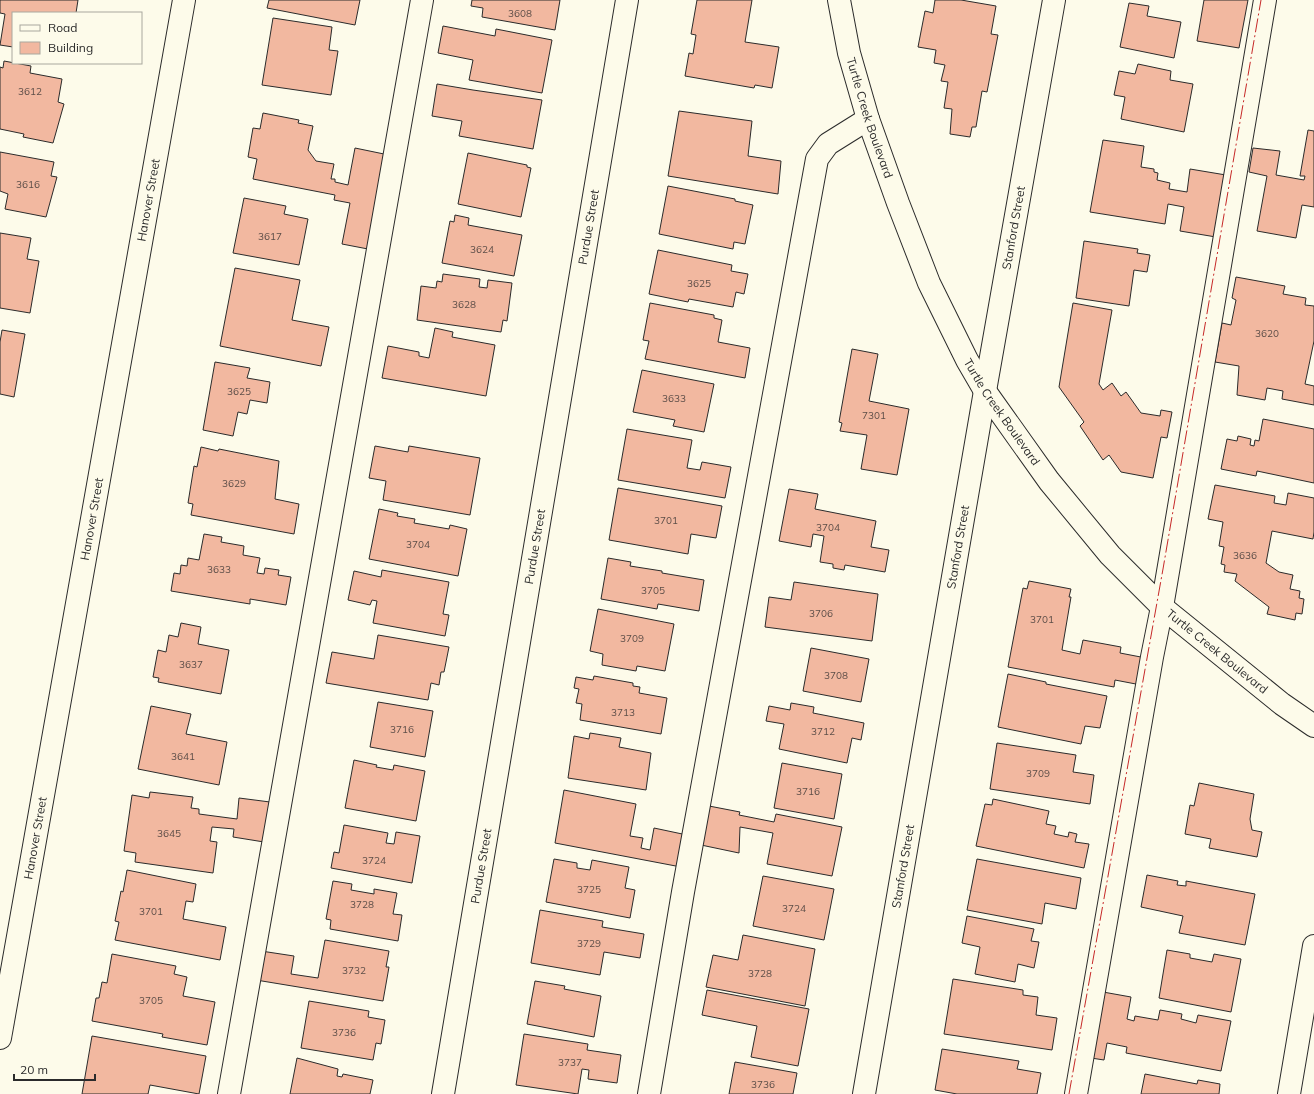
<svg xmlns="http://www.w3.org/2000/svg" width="1314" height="1094" font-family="Mulish,sans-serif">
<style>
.building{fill:#f2b8a0;stroke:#2b2b2b}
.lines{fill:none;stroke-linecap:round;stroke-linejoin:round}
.minor-casing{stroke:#2b2b2b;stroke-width:24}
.minor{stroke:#fdfbea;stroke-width:22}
.power{stroke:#c62828;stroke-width:1;stroke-dasharray:14 3 2 3;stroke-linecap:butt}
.labels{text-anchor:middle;stroke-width:3;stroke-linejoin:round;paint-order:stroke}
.number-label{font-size:10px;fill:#5d4e48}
.street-label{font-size:12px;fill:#2b2b2b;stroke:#fdfbea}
</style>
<rect width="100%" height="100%" fill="#fdfbea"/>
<g class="building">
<polygon points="0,0 78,0 76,13 13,13 13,47 0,45 5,14 0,13"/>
<polygon points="269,0 360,0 355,25 267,8"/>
<polygon points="472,0 560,0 555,30 482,17 483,8 471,6"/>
<polygon points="697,0 752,0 745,42 779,47 772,88 755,85 754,88 685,76 689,53 693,54 696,35 691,34"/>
<polygon points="935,0 961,0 996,6 991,34 998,35 987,92 982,91 976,127 972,127 970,137 950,134 952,109 944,108 948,82 941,81 945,65 934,63 936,50 918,47 925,11 933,13"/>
<polygon points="1204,0 1248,0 1239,48 1197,41"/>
<polygon points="1129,3 1149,6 1147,16 1181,22 1174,58 1120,47"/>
<polygon points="273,18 332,27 329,50 338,51 331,95 262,85"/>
<polygon points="443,26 495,36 496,29 552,40 542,93 469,80 473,60 438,53"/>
<polygon points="4,61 31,66 30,73 62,79 58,102 64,104 53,143 23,137 24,134 0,129 0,67 3,68"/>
<polygon points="1138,64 1171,71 1170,80 1193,84 1184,132 1121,119 1125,97 1114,95 1119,71 1135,74"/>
<polygon points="437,84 473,90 542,100 533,149 459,136 462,121 432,116"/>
<polygon points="679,111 752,121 748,156 781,161 778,194 668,176"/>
<polygon points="263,113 299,120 298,123 313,126 308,150 316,161 334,164 331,179 335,179 335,182 348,185 355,148 384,154 368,249 342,244 350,203 334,200 335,195 253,179 257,159 248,157 253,128 260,129"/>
<polygon points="1308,130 1314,131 1314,207 1302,205 1296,238 1257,231 1267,176 1249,172 1253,148 1280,151 1276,175 1304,180 1305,176 1300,176"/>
<polygon points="1103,140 1144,146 1141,167 1154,169 1154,172 1158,173 1157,180 1170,183 1169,189 1187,192 1190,169 1226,175 1216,237 1180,231 1184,207 1168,204 1165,224 1090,212"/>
<polygon points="0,152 54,162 51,176 57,177 46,217 5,209 8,194 0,191"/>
<polygon points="468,153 527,165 527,167 531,168 521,217 458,204"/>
<polygon points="668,186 735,199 735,201 753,205 745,244 734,242 733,249 659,234"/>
<polygon points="244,198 286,206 284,214 308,219 299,265 233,253"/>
<polygon points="455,215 469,218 468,225 522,235 514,276 442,263 450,221 454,222"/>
<polygon points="0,233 31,238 27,259 39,261 30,313 0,308"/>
<polygon points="1084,241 1138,249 1137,253 1150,255 1147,272 1134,270 1129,306 1076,298"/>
<polygon points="658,250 732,265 731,271 748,274 744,294 736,292 733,307 689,299 688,302 649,294"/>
<polygon points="235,268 300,280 292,320 329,327 321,366 220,346"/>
<polygon points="443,274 480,279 479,287 487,288 488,280 512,283 507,321 503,320 501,332 417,320 421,286 436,288 437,281 442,282"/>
<polygon points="1236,277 1285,286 1283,294 1306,298 1305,305 1314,306 1314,341 1305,384 1314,386 1314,405 1282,399 1283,391 1267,388 1265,400 1237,395 1239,366 1215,362 1222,323 1231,325 1236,300 1232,298"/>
<polygon points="650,303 714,315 714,318 722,320 718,342 750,348 745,378 645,359 649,341 643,340"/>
<polygon points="1073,303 1112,310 1099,384 1103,390 1112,383 1121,396 1126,392 1141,413 1160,416 1161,410 1172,412 1167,438 1161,437 1153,478 1121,472 1109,455 1103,460 1080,426 1084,422 1059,387"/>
<polygon points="435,328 453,332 452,337 495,345 486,396 382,378 388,346 419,352 419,356 429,358"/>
<polygon points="2,330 25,334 14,397 0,394 0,342"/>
<polygon points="852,349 878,354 869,401 909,409 897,475 861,469 867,435 840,431 842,423 839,422"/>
<polygon points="215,362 250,368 247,378 270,382 267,403 250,400 247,414 238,412 233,436 203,430"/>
<polygon points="642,370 714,384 704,432 673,426 675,420 633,412"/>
<polygon points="1263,419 1314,429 1314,483 1257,471 1256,476 1221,469 1227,439 1237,441 1238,436 1251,439 1250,445 1254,446 1255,440 1259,441"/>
<polygon points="627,429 692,440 687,468 700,470 702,462 731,467 725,498 618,480"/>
<polygon points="375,446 408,452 409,446 480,458 470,515 383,500 386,481 369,478"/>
<polygon points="201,447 218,451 219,449 279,461 275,499 299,504 294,534 191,515 193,504 188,503 194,466 197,467"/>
<polygon points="1215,485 1275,496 1274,503 1286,505 1288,493 1314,498 1314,532 1313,539 1272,531 1266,563 1279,572 1293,575 1290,589 1300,591 1299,598 1304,599 1302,614 1296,613 1295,620 1267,614 1269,607 1235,581 1237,574 1224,572 1225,565 1221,564 1224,547 1219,546 1223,522 1208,519"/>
<polygon points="618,488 722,506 716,538 691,534 688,554 609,540"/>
<polygon points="789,489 818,494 815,509 876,521 871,547 889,550 885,572 845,565 844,570 833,568 833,564 820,562 824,536 813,534 811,547 779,541"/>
<polygon points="379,509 398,513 397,516 415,519 414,523 449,529 450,525 467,529 458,576 369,559"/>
<polygon points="204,534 222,537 221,542 244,546 243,555 260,558 257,573 264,574 265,568 279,570 278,575 291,577 286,605 250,599 250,604 171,591 174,573 180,574 181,565 187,566 188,558 199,560"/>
<polygon points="608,558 631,562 630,566 662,571 662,573 704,580 699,611 658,604 657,609 601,599"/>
<polygon points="382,570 449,582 443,614 449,615 445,636 373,623 377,601 372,600 370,605 348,600 354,571 381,577"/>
<polygon points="1029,581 1071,589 1069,597 1071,597 1062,650 1080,654 1083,640 1121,647 1120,653 1146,658 1141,685 1115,680 1114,687 1008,667 1023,588 1027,589"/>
<polygon points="794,582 878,594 872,641 765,627 769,597 791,600"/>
<polygon points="598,609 674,624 665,671 637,666 636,671 602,665 603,654 590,651"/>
<polygon points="181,623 201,627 198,644 229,650 221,694 158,682 159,678 153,677 158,650 166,652 169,635 178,637"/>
<polygon points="378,635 449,647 444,672 441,672 439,685 431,683 428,700 326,683 332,652 374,659"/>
<polygon points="811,648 869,659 861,702 803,691"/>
<polygon points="1008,674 1046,682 1046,684 1107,696 1100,728 1085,726 1081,744 998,727"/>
<polygon points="594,676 633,683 633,686 640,687 639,693 667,698 661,734 580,720 582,704 576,703 579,689 574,688 576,677 593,680"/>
<polygon points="378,702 433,711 425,757 370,747"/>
<polygon points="791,703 814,707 813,713 864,723 861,740 852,738 847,763 779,749 784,724 766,721 769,706 790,710"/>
<polygon points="151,706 191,714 186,734 227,742 219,785 138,769"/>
<polygon points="590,733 621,738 619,747 651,753 646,790 568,778 574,736 589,739"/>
<polygon points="997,743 1076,755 1073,772 1094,775 1090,804 990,789"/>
<polygon points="354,760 377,765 376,767 393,770 394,765 425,771 416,821 345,808"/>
<polygon points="782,763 842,774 834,819 774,808"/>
<polygon points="1199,783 1254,794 1250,819 1252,830 1262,832 1257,857 1209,848 1211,839 1185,834 1190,805 1194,806"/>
<polygon points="564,790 636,804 630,836 643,838 641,848 650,850 654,828 687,835 681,867 555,843"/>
<polygon points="150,792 193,797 191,808 199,809 199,814 237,819 239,798 270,802 264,842 233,837 234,829 212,827 210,841 217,842 213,873 135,862 136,853 124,851 132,795 149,798"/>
<polygon points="993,799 1049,811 1046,824 1056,826 1054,834 1068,837 1069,832 1077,834 1075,842 1089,844 1084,868 976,846 985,804 992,805"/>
<polygon points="709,806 740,812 739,815 774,822 776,814 842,827 832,876 767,864 773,833 740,827 739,853 701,845"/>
<polygon points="344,825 388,833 386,843 394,844 396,832 420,836 412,883 331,868 334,852 339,853"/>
<polygon points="554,859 577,863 577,868 590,870 592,860 629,867 625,888 635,890 630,918 546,902"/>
<polygon points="977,859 1081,878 1076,909 1045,903 1042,924 967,910"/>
<polygon points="127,870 196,884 193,902 186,901 183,919 226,927 220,960 115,940 119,922 115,921 121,891 123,892"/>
<polygon points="1147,875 1178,881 1177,885 1186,886 1186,881 1255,894 1245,945 1179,933 1183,916 1141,907"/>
<polygon points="763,876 834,889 824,940 753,926"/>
<polygon points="333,881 352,884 351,890 374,894 374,889 397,893 393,914 402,915 398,941 330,929 331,920 326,919"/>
<polygon points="540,910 603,921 602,927 644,934 640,958 604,952 600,975 531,963"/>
<polygon points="967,916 1034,929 1031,941 1039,942 1034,968 1018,964 1015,982 975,974 980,947 962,943"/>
<polygon points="743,935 815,949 805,1006 706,987 713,955 738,960"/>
<polygon points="325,940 389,951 386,967 389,967 383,1001 256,980 261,951 294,956 291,974 318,978"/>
<polygon points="1167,950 1190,954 1190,958 1212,962 1214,954 1241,959 1231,1012 1159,998"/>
<polygon points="112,954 176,966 174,974 187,977 183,996 215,1002 207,1045 162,1037 163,1034 92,1021 96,998 99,998 102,982 107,983"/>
<polygon points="953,979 1023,990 1023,995 1038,997 1036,1015 1057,1018 1052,1050 944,1034"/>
<polygon points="535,981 565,986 564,989 601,996 594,1037 527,1024"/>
<polygon points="707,990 809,1009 798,1066 751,1057 757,1026 702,1015"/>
<polygon points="1103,992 1131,997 1127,1019 1134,1021 1135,1016 1158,1020 1160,1010 1182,1014 1181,1019 1196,1023 1198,1015 1231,1021 1221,1071 1126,1053 1127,1047 1107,1043 1104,1060 1091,1058"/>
<polygon points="309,1001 369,1011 368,1017 385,1020 381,1044 376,1043 373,1060 301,1048"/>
<polygon points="524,1034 588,1044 587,1050 621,1055 617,1083 588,1079 589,1070 582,1069 578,1094 516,1085"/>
<polygon points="92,1036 206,1056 199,1094 150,1085 148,1094 82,1094"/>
<polygon points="942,1049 1019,1061 1017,1069 1041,1073 1037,1094 957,1094 935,1090"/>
<polygon points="297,1058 338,1069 337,1076 342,1077 343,1074 373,1080 370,1094 290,1094"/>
<polygon points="735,1062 797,1073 793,1094 729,1094"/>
<polygon points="1145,1074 1197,1084 1198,1080 1220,1084 1219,1094 1141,1094"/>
</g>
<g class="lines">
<g class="minor-casing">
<g id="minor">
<path id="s1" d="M839,0L849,53L868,119L898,203L929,283L967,360L985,391L1049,481L1110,555L1162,607L1282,704L1314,726"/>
<path id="s2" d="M0,1038L184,0"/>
<polyline points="229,1094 422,0"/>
<path id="s3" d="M443,1094L627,0"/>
<polyline points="649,1094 683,892 817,159 828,144 868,119"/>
<path id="s4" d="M864,1094L985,391L1054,0"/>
<polyline points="1076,1094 1152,657 1162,607 1265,0"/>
<polyline points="1289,1094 1314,946"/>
</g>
</g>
<use href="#minor" class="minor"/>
<polyline class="power" points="1069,1094 1163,569 1261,0"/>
</g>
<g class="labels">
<g class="number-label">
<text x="520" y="17">3608</text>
<text x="30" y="95">3612</text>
<text x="28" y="188">3616</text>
<text x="270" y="240">3617</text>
<text x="482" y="253">3624</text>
<text x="699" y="287">3625</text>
<text x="464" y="308">3628</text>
<text x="1267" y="337">3620</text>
<text x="239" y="395">3625</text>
<text x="674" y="402">3633</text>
<text x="874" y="419">7301</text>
<text x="234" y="487">3629</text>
<text x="666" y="524">3701</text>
<text x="828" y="531">3704</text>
<text x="418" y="548">3704</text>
<text x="1245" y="559">3636</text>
<text x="219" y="573">3633</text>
<text x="653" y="594">3705</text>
<text x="821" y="617">3706</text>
<text x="1042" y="623">3701</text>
<text x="632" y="642">3709</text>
<text x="191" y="668">3637</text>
<text x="836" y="679">3708</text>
<text x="623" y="716">3713</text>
<text x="402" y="733">3716</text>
<text x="823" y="735">3712</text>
<text x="183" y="760">3641</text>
<text x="1038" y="777">3709</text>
<text x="808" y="795">3716</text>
<text x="169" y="837">3645</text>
<text x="374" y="864">3724</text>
<text x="589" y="893">3725</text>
<text x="362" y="908">3728</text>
<text x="794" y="912">3724</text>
<text x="151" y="915">3701</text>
<text x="589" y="947">3729</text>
<text x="354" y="974">3732</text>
<text x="760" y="977">3728</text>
<text x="151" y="1004">3705</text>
<text x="344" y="1036">3736</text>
<text x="570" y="1066">3737</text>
<text x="763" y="1088">3736</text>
</g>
<g class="street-label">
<text dy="4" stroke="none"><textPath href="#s1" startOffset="122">Turtle Creek Boulevard</textPath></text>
<text dy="4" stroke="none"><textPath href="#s2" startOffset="851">Hanover Street</textPath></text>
<text dy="4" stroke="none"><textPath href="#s3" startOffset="879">Purdue Street</textPath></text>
<text dy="4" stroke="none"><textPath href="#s4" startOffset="879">Stanford Street</textPath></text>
<text dy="4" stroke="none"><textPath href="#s1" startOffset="446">Turtle Creek Boulevard</textPath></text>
<text dy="4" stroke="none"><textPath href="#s2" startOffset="527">Hanover Street</textPath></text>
<text dy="4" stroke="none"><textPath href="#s3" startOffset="555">Purdue Street</textPath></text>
<text dy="4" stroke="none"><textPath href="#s4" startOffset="555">Stanford Street</textPath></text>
<text dy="4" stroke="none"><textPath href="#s1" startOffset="770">Turtle Creek Boulevard</textPath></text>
<text dy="4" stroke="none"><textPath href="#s2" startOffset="203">Hanover Street</textPath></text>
<text dy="4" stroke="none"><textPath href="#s4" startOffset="231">Stanford Street</textPath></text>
<text dy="4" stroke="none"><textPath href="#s3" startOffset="231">Purdue Street</textPath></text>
</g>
</g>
<rect x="12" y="12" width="130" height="52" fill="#fdfbea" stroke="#a9a89e"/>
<rect x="20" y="25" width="20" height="6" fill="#fdfbea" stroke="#a9a89e"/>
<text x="48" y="32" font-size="12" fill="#2b2b2b">Road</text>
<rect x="20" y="42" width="20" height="12" fill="#f2b8a0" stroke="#a9a89e"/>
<text x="48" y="52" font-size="12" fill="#2b2b2b">Building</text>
<path d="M14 1074v6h81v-6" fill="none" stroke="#2b2b2b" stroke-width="2"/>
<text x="20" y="1074" font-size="12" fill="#2b2b2b" stroke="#fdfbea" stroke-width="3" paint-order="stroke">20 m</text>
</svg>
